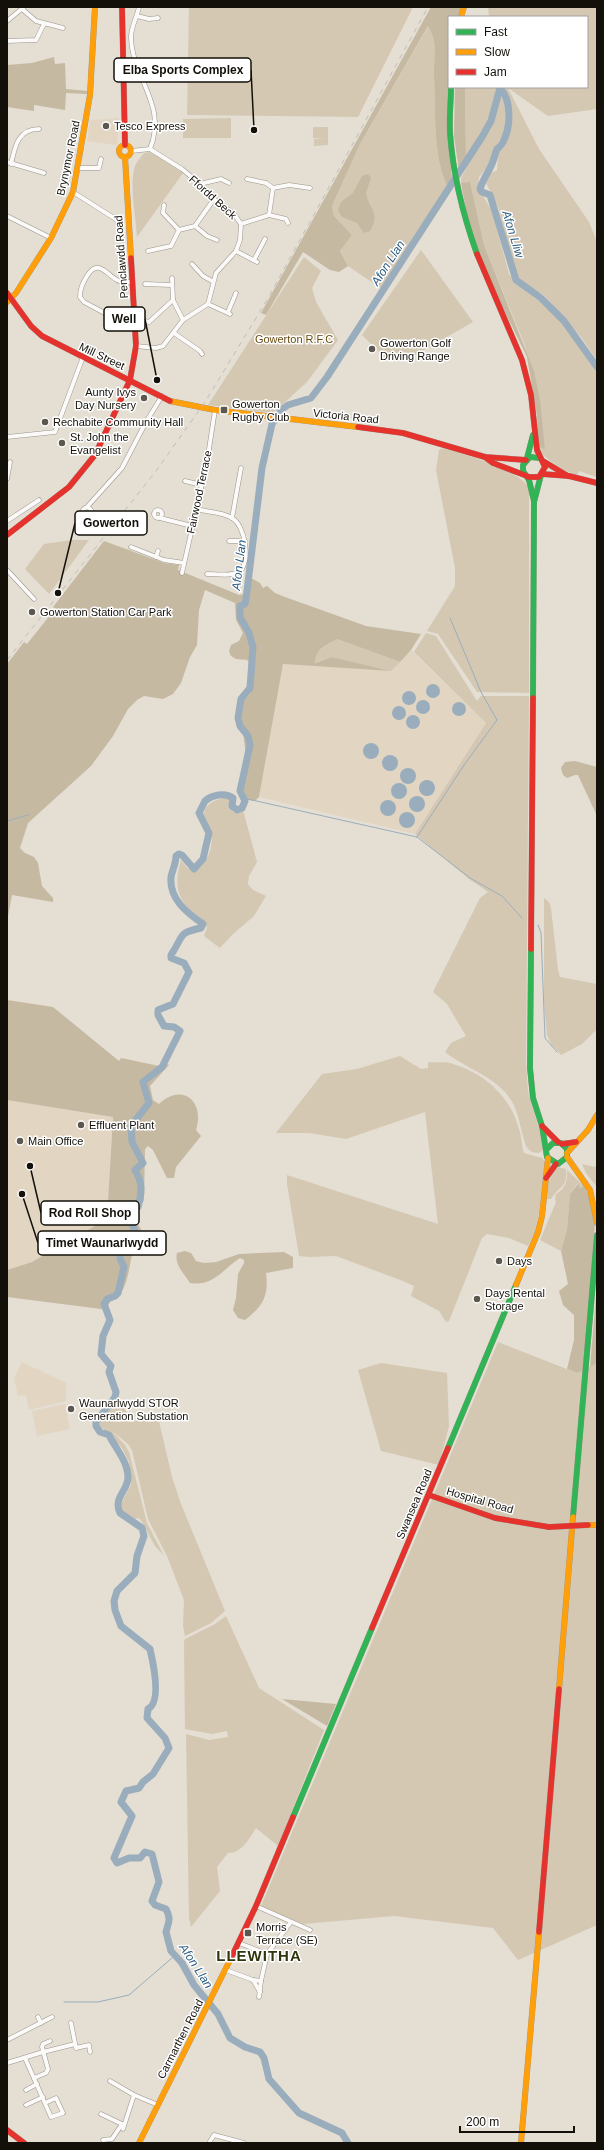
<svg xmlns="http://www.w3.org/2000/svg" width="604" height="2150" font-family="Helvetica,sans-serif">
<style>
.built{fill:#e2d6c3}
.green{fill:#d4c8b3}
.forest{fill:#c6b9a2}
.water{fill:#9aadbc}
.lines{fill:none;stroke-linecap:round;stroke-linejoin:round}
.stream{stroke:#9aadbc;stroke-width:1}
.river{stroke:#9aadbc;stroke-width:7}
.street-casing{stroke:#9a958d;stroke-width:5}
.fast-casing{stroke:#9a958d;stroke-width:6}
.slow-casing{stroke:#9a958d;stroke-width:6}
.jam-casing{stroke:#9a958d;stroke-width:6}
.street{stroke:#fbfaf8;stroke-width:4}
.fast{stroke:#30b455;stroke-width:5.5}
.slow{stroke:#ff9f0a;stroke-width:5.5}
.jam{stroke:#e5322d;stroke-width:5.5}
.rail{stroke:#bfbeba;stroke-width:1;stroke-dasharray:5 5;stroke-linecap:butt}
.jam-bridge-casing{stroke:#9a958d;stroke-width:6;stroke-linecap:butt}
.jam-bridge{stroke:#e5322d;stroke-width:5.5}
.poi-dot{fill:#5c5850;stroke:#fff;stroke-width:1.5}
.labels{text-anchor:middle;stroke-width:3;stroke-linejoin:round;paint-order:stroke}
.poi-label{font-size:11px;fill:#131009;stroke:#fff;text-anchor:start}
.street-label{font-size:11px;fill:#131009;stroke:#fff}
.park-label{font-size:11px;fill:#684c12;stroke:#fff}
.water-label{font-size:12px;font-style:italic;fill:#2c5c82;stroke:#fff}
.district-label{font-size:15px;font-weight:bold;letter-spacing:1px;fill:#2f360e;stroke:#fff}
.leader{fill:none;stroke:#131009;stroke-width:1.5}
.callout-dot{fill:#131009;stroke:#fff;stroke-width:1.5}
.callout{fill:#fff;stroke:#131009;stroke-width:1.5}
.callout-label{font-size:12px;text-anchor:middle;font-weight:bold;fill:#131009}
</style>
<rect width="100%" height="100%" fill="#e4ded3"/>
<g class="built">
<polygon points="119,118 117,145 87,141 90,120"/>
<polygon points="411,650 486,723 415,834 259,797 283,664 391,671"/>
<polygon points="7,1100 113,1117 107,1219 32,1262 7,1270"/>
<polygon points="22,1362 66,1383 66,1401 29,1410 26,1395 18,1396 14,1378"/>
<polygon points="65,1404 70,1429 37,1436 32,1411"/>
</g>
<g class="green">
<polygon points="189,7 413,7 358,117 187,115"/>
<polygon points="488,7 597,7 597,109 548,116 508,88 539,149 589,222 597,242 597,360 581,337 544,295 524,285 515,274 499,209 485,181 487,175 497,170 498,154 509,136 509,108 502,87 587,87 587,17 489,17"/>
<path d="M429,25C439,47 433,55 434,77C436,112 432,155 448,187L382,289L348,266L340,251L352,235L334,216L332,206L360,144Z"/>
<polygon points="465,87 495,87 497,92 486,128 466,161"/>
<path d="M501,91L506,103L505,131L493,152L490,164L479,177L478,187L492,211L509,274L516,283L550,310L569,332L597,370V477L579,471L577,475C563,471 550,462 539,451V446L545,450L525,346L484,245L470,183H461V178L494,119Z"/>
<polygon points="231,118 231,138 183,138 183,119"/>
<polygon points="313,127 328,127 328,145 314,146 314,139 324,138 313,138"/>
<path d="M149,152L159,157L183,173L137,237C136,217 129,184 135,166C137,161 141,157 144,153Z"/>
<polygon points="421,250 473,322 403,362 387,360 362,335"/>
<polygon points="304,257 321,271 312,288 316,302 338,340 307,382 273,413 208,405"/>
<path d="M442,448C461,453 522,470 529,489V693L477,692L438,634L427,631L455,586V568L436,470L439,450Z"/>
<polygon points="72,540 89,540 49,594 25,569 44,544"/>
<path d="M426,633L436,636L477,701L481,696H529L526,1062L528,1092L540,1132L543,1150L539,1153C535,1153 531,1152 528,1149C522,1141 520,1113 511,1100C496,1076 466,1069 445,1052L451,1043L466,1036L447,1004L433,992L480,898L488,892L469,879L415,834L486,723L414,652Z"/>
<path d="M337,639L400,662L391,671L332,657L314,663C316,649 326,646 337,639Z"/>
<path d="M224,798L229,799L232,811L236,813L243,810L257,862L249,876L248,884L253,890L266,896L254,916L233,934L220,948L204,936L207,927C203,920 198,917 192,912C175,897 175,881 181,860L187,868L192,870C208,864 215,847 210,830C208,825 205,820 203,815C207,803 212,801 224,798Z"/>
<polygon points="544,898 549,902 551,908 558,970 560,977 597,984 597,1029 582,1044 561,1055 551,1044 547,1035 544,1003"/>
<path d="M400,1056L421,1069L428,1068V1062C436,1063 446,1061 453,1064C484,1073 511,1097 519,1129C522,1137 521,1145 524,1153L542,1158L545,1162L539,1213L535,1231L528,1246L509,1238L487,1234L482,1238L449,1321L446,1322L439,1311L411,1296L414,1286L403,1281L336,1256L309,1257L299,1256L287,1184V1175L438,1224L425,1112L346,1139L309,1133H276L322,1074L357,1069Z"/>
<polygon points="582,1164 595,1167 597,1164 597,1187 586,1173"/>
<path d="M556,1167L566,1169C568,1188 559,1186 551,1199H546L547,1185Z"/>
<path d="M567,1170L584,1186L580,1188L577,1184L570,1194L567,1230L561,1251L540,1240L556,1202L555,1200L556,1194C565,1188 568,1182 567,1170Z"/>
<polygon points="498,1342 577,1373 597,1363 597,1925 518,1960 493,1928 394,1916 303,1924 261,1906"/>
<polygon points="381,1363 447,1373 449,1426 439,1465 381,1451 358,1370"/>
<polygon points="118,1400 125,1409 130,1422 158,1417 172,1477 181,1504 225,1611 211,1623 185,1636 183,1626 184,1600 167,1556 148,1519 132,1450 128,1444 112,1431 125,1445 129,1452 147,1523 164,1556 155,1546 141,1520 138,1518 129,1520 121,1511 121,1504 131,1485 129,1462 122,1448 99,1425 100,1420"/>
<path d="M226,1616L259,1688L324,1730L278,1846L256,1828C249,1839 242,1853 228,1853L217,1867L220,1891L191,1927L189,1918L186,1734L209,1740L228,1737L227,1731L212,1734L185,1729L184,1642L185,1639L215,1624Z"/>
</g>
<g class="forest">
<path d="M431,7H462L459,17H449L448,119L452,181L448,187C432,157 436,110 434,77C433,58 439,43 428,26L360,144L332,206L334,216L352,235L340,251L348,266L339,272L330,270L303,252L266,315L261,313Z"/>
<polygon points="54,57 55,64 65,63 66,89 88,91 87,94 66,93 65,110 34,105 34,111 7,107 7,65 32,63"/>
<polygon points="455,87 465,87 466,161 459,171 454,136"/>
<path d="M368,174L371,178L366,193C369,209 381,214 370,231L364,233L357,223L342,217L338,210L341,202L353,193L362,176Z"/>
<polygon points="470,182 484,245 534,371 540,400 545,450 539,446 537,416 527,357 488,277 468,220 461,183"/>
<path d="M104,541L164,563L179,565L178,570L239,595L244,594L246,575L260,583L263,588L267,586L275,593L285,597L366,626L421,634L411,650L400,662L337,639C327,645 315,649 315,663L332,657L391,671L283,664L259,797L255,801L242,799L239,790L246,756L241,717L243,701L250,694L254,678V668L247,660L236,659L231,656L229,651L231,645L239,641L243,633L236,620L235,603L205,590L199,610L197,645L190,657L181,683L173,694L163,699L144,696L137,700L128,709L113,736L91,766L28,823L20,848L25,853L34,857L38,863L42,886L53,898V902L12,895L7,922V664L24,642L27,644L55,609L53,607Z"/>
<polygon points="575,761 597,767 597,829 597,816 578,775 575,775 567,778 563,775 561,768 565,762"/>
<path d="M7,1000L53,1007L119,1061L121,1058L164,1067L167,1064L169,1065L150,1086L153,1100L159,1104C183,1082 205,1102 196,1130L201,1136L176,1167L174,1178H167L153,1150L148,1146L145,1149L144,1200C141,1206 135,1211 134,1218L141,1229C139,1236 135,1241 128,1243L127,1249L132,1252V1255C128,1272 127,1295 110,1302L108,1306L109,1310L7,1297V1270L32,1262L107,1219L113,1117L7,1100Z"/>
<polygon points="578,1184 580,1188 584,1186 588,1194 595,1223 584,1370 577,1373 567,1369 574,1340 574,1315 563,1305 559,1291 568,1284 561,1251 567,1230 570,1194"/>
<path d="M185,1251L191,1253L196,1261L204,1263L216,1262L239,1254L284,1252L293,1257V1268L266,1273C269,1296 263,1306 245,1320L238,1318L233,1310L236,1298L238,1274L244,1263V1260L240,1258C223,1269 213,1287 190,1283C184,1273 174,1265 177,1253Z"/>
<polygon points="597,1285 597,1363 590,1367"/>
<polygon points="282,1699 336,1704 327,1726"/>
</g>
<g class="water">
<circle cx="433" cy="691" r="7"/>
<circle cx="409" cy="698" r="7"/>
<circle cx="423" cy="707" r="7"/>
<circle cx="459" cy="709" r="7"/>
<circle cx="399" cy="713" r="7"/>
<circle cx="413" cy="722" r="7"/>
<circle cx="371" cy="751" r="8"/>
<circle cx="390" cy="763" r="8"/>
<circle cx="408" cy="776" r="8"/>
<circle cx="427" cy="788" r="8"/>
<circle cx="399" cy="791" r="8"/>
<circle cx="417" cy="804" r="8"/>
<circle cx="388" cy="808" r="8"/>
<circle cx="407" cy="820" r="8"/>
</g>
<g class="lines">
<g class="stream">
<polyline points="243,798 417,837 470,878 502,896 522,918"/>
<polyline points="7,821 28,815"/>
<polyline points="417,837 464,765 497,720 481,692 450,618"/>
<polyline points="538,925 541,933 545,1038 557,1052"/>
<polyline points="64,2002 98,2002 129,1995 172,1958"/>
</g>
<g class="river">
<path d="M499,87C512,99 511,127 503,142C502,145 499,147 497,149C495,154 494,159 492,164C488,173 483,179 480,189L482,192L490,195L516,280L541,298L564,321L597,367"/>
<path d="M348,2143L342,2133L299,2113L269,2079L264,2058L260,2052L245,2047L230,2038L218,2014L194,1985L182,1963L171,1951L166,1932C169,1921 171,1919 166,1909L155,1905L152,1901L159,1882L152,1854L145,1852L140,1858H129L117,1863L114,1858L132,1816L121,1802L126,1791L139,1788L143,1782L153,1774L169,1748L165,1738L147,1718L148,1709C162,1702 153,1662 150,1649L121,1626L115,1610L114,1601L117,1591L135,1573L137,1556L144,1536L142,1528L120,1513C113,1498 127,1492 128,1478C128,1461 115,1448 109,1435L100,1432L96,1426V1422L115,1397L116,1392L109,1372L111,1366L101,1354L103,1336L110,1320L104,1304L107,1299L115,1296L118,1293L124,1267L120,1258V1243L130,1241L136,1233L131,1222L125,1221V1215L129,1208L138,1207C142,1192 143,1183 135,1170L143,1163L132,1142L131,1126L149,1103L143,1082L162,1067L180,1031L174,1027L164,1026L158,1015V1010L173,1004L189,972L184,963L171,958V955C184,936 177,933 201,928L203,924C187,913 169,899 171,877C172,871 176,864 176,856L179,854L182,855L194,869L203,859L209,833L199,813L205,801C212,795 225,792 233,798L232,806L237,810L242,808L245,801L240,791L250,745L248,736L240,726L238,718L241,699L250,688L253,647L249,633L240,617V606L245,604L246,599L262,468L272,424L281,410L288,405L311,398L327,377L482,137L491,121L500,88"/>
</g>
<g class="street-casing">
<g id="street">
<path d="M139,7C137,17 131,27 131,37C132,79 168,104 150,149"/>
<polyline points="22,9 36,21 63,28"/>
<polyline points="137,16 149,19 158,18"/>
<polyline points="7,21 24,7"/>
<polyline points="7,41 36,40 44,24"/>
<polyline points="131,151 150,149 182,169 200,184 214,199 234,214 241,224 240,240 236,251 216,273 208,304 183,320 163,346 156,348 136,346"/>
<polyline points="7,162 44,173"/>
<path d="M11,164C15,146 18,129 39,129"/>
<polyline points="78,168 99,168 101,159"/>
<polyline points="247,179 266,183 273,188 289,185 310,188"/>
<polyline points="200,184 221,179 229,183"/>
<polyline points="73,192 117,220 118,225"/>
<polyline points="164,205 163,213 179,230"/>
<polyline points="269,215 273,188"/>
<polyline points="7,216 51,238"/>
<polyline points="241,224 269,215 286,219 288,223"/>
<polyline points="195,226 207,236 217,240"/>
<polyline points="148,251 171,246 179,230 195,226 214,199"/>
<polyline points="236,251 257,262"/>
<polyline points="254,260 265,239"/>
<polyline points="192,264 203,276 212,281"/>
<polyline points="172,278 173,300 183,320"/>
<polyline points="145,284 171,285"/>
<polyline points="208,304 230,314"/>
<polyline points="228,312 236,293"/>
<path d="M112,317L84,302L80,297C80,288 83,283 87,276C98,258 106,274 117,280C121,283 128,282 132,282"/>
<polyline points="145,321 149,322 173,300"/>
<polyline points="174,333 200,351 202,354"/>
<polyline points="7,437 55,432 83,357"/>
<polyline points="7,479 10,462"/>
<polyline points="185,481 202,485"/>
<polyline points="87,507 122,468 146,422 162,396"/>
<circle cx="87" cy="512" r="4.5"/>
<path d="M196,509C207,512 223,512 232,518C245,525 251,561 240,571C233,577 216,574 207,574"/>
<circle cx="158" cy="514" r="4"/>
<polyline points="160,518 192,526"/>
<polyline points="232,518 241,468"/>
<polyline points="7,521 39,500"/>
<polyline points="229,541 245,541"/>
<polyline points="131,547 164,560 184,563"/>
<polyline points="156,557 158,551"/>
<polyline points="7,570 34,599"/>
<polyline points="182,573 207,462 215,410"/>
<polyline points="256,1906 310,1930"/>
<polyline points="239,1943 267,1954"/>
<polyline points="226,1970 253,1980 261,1981"/>
<polyline points="253,1980 260,1992"/>
<polyline points="259,1997 261,1981 267,1954 291,1922"/>
<polyline points="38,2017 41,2023"/>
<polyline points="71,2023 76,2048 89,2045 90,2052"/>
<polyline points="7,2040 52,2017"/>
<polyline points="25,2058 51,2117 63,2113 56,2098 45,2103"/>
<polyline points="7,2063 43,2052 75,2044"/>
<polyline points="34,2078 46,2073 48,2069 42,2047 43,2044 50,2041"/>
<polyline points="110,2081 134,2095"/>
<polyline points="26,2090 37,2084"/>
<polyline points="26,2105 43,2097"/>
<polyline points="101,2114 124,2125"/>
<polyline points="123,2129 134,2095 158,2105"/>
<polyline points="103,2140 112,2139 122,2124"/>
<polyline points="209,2143 214,2135 244,2143"/>
</g>
</g>
<g class="fast-casing">
<g id="fast">
<path d="M451,87C451,102 449,118 450,133C453,175 463,215 477,254"/>
<polyline points="527,458 533,435"/>
<polyline points="534,501 529,480 523,471 523,465 530,457 540,458"/>
<polyline points="533,698 534,502 541,475"/>
<polyline points="531,949 530,1068 533,1098 542,1126 547,1157 558,1164 567,1157 567,1149 561,1143 553,1143 547,1149"/>
<polyline points="448,1448 516,1285"/>
<polyline points="573,1517 597,1235"/>
<polyline points="293,1817 372,1628"/>
</g>
</g>
<g class="slow-casing">
<g id="slow">
<polyline points="461,17 464,7"/>
<circle cx="125" cy="151" r="6"/>
<polyline points="125,157 131,258"/>
<polyline points="7,302 16,293 51,238 73,192 90,95 95,7"/>
<polyline points="170,401 215,410 358,427"/>
<polyline points="567,1153 588,1130 597,1115"/>
<polyline points="567,1157 590,1190 597,1223"/>
<polyline points="516,1285 538,1232 542,1216 548,1158"/>
<polyline points="588,1525 597,1525"/>
<polyline points="559,1689 573,1517"/>
<polyline points="139,2143 231,1958"/>
<polyline points="521,2143 539,1932"/>
</g>
</g>
<g class="jam-casing">
<g id="jam">
<polyline points="122,7 125,145"/>
<polyline points="477,254 522,360 531,395 537,450 545,467 539,477 528,477"/>
<polyline points="7,293 31,326 42,336 170,401"/>
<polyline points="358,427 403,433 485,457 526,460"/>
<polyline points="485,457 493,463 527,476"/>
<polyline points="543,461 568,476"/>
<polyline points="542,474 569,476 597,483"/>
<polyline points="7,535 69,487 95,455 130,380 136,346 131,258"/>
<polyline points="531,949 533,698"/>
<polyline points="542,1126 558,1142"/>
<polyline points="562,1144 576,1142"/>
<polyline points="546,1178 556,1164"/>
<polyline points="429,1495 495,1518 549,1527"/>
<polyline points="372,1628 448,1448"/>
<polyline points="539,1932 559,1689"/>
<polyline points="231,1958 256,1906 293,1817"/>
<polyline points="7,2130 24,2143"/>
</g>
</g>
<use href="#street" class="street"/>
<use href="#fast" class="fast"/>
<use href="#slow" class="slow"/>
<use href="#jam" class="jam"/>
<polyline class="rail" points="7,660 156,471 205,402 267,300 428,7"/>
<g class="jam-bridge-casing">
<polyline id="jam-bridge" points="549,1527 588,1525"/>
</g>
<use href="#jam-bridge" class="jam-bridge"/>
</g>
<g class="poi-dot">
<circle cx="106" cy="126" r="4"/>
<circle cx="372" cy="349" r="4"/>
<circle cx="144" cy="398" r="4"/>
<rect x="220" y="406" width="8" height="8" rx="2"/>
<circle cx="45" cy="422" r="4"/>
<circle cx="62" cy="443" r="4"/>
<circle cx="32" cy="612" r="4"/>
<circle cx="81" cy="1125" r="4"/>
<circle cx="20" cy="1141" r="4"/>
<circle cx="499" cy="1261" r="4"/>
<circle cx="477" cy="1299" r="4"/>
<circle cx="71" cy="1409" r="4"/>
<rect x="244" y="1929" width="8" height="8" rx="2"/>
</g>
<g class="labels">
<g class="poi-label">
<text x="114" y="130">Tesco Express</text>
<text x="380" y="347">Gowerton Golf<tspan x="380" dy="13">Driving Range</tspan></text>
<text x="136" y="396" text-anchor="end">Aunty Ivys<tspan x="136" dy="13">Day Nursery</tspan></text>
<text x="232" y="408">Gowerton<tspan x="232" dy="13">Rugby Club</tspan></text>
<text x="53" y="426">Rechabite Community Hall</text>
<text x="70" y="441">St. John the<tspan x="70" dy="13">Evangelist</tspan></text>
<text x="40" y="616">Gowerton Station Car Park</text>
<text x="89" y="1129">Effluent Plant</text>
<text x="28" y="1145">Main Office</text>
<text x="507" y="1265">Days</text>
<text x="485" y="1297">Days Rental<tspan x="485" dy="13">Storage</tspan></text>
<text x="79" y="1407">Waunarlwydd STOR<tspan x="79" dy="13">Generation Substation</tspan></text>
<text x="256" y="1931">Morris<tspan x="256" dy="13">Terrace (SE)</tspan></text>
</g>
<g class="street-label">
<text transform="translate(68 158) rotate(-78)" y="4">Brynymor Road</text>
<text transform="translate(213 197) rotate(42)" y="4">Ffordd Beck</text>
<text transform="translate(121 257) rotate(-94)" y="4">Penclawdd Road</text>
<text transform="translate(102 356) rotate(25)" y="4">Mill Street</text>
<text transform="translate(346 416) rotate(6)" y="4">Victoria Road</text>
<text transform="translate(199 492) rotate(-78)" y="4">Fairwood Terrace</text>
<text transform="translate(480 1500) rotate(16)" y="4">Hospital Road</text>
<text transform="translate(414 1504) rotate(-67)" y="4">Swansea Road</text>
<text transform="translate(180 2039) rotate(-63)" y="4">Carmarthen Road</text>
</g>
<g class="park-label">
<text x="294" y="343">Gowerton R.F.C</text>
</g>
<g class="water-label">
<text transform="translate(513 234) rotate(73)" y="4">Afon Lliw</text>
<text transform="translate(388 263) rotate(-57)" y="4">Afon Llan</text>
<text transform="translate(239 565) rotate(-83)" y="4">Afon Llan</text>
<text transform="translate(196 1966) rotate(57)" y="4">Afon Llan</text>
</g>
<g class="district-label">
<text x="259" y="1961">LLEWITHA</text>
</g>
</g>
<path class="leader" d="M254 130L251 70M157 380L145 319M58 593L75 523M30 1166L41 1213M22 1194L38 1243"/>
<g class="callout-dot">
<circle cx="254" cy="130" r="4"/>
<circle cx="157" cy="380" r="4"/>
<circle cx="58" cy="593" r="4"/>
<circle cx="30" cy="1166" r="4"/>
<circle cx="22" cy="1194" r="4"/>
</g>
<g class="callout">
<rect x="114" y="58" width="137" height="24" rx="4"/>
<rect x="104" y="307" width="41" height="24" rx="4"/>
<rect x="75" y="511" width="72" height="24" rx="4"/>
<rect x="41" y="1201" width="98" height="24" rx="4"/>
<rect x="38" y="1231" width="128" height="24" rx="4"/>
</g>
<g class="callout-label">
<text x="183" y="74">Elba Sports Complex</text>
<text x="124" y="323">Well</text>
<text x="111" y="527">Gowerton</text>
<text x="90" y="1217">Rod Roll Shop</text>
<text x="102" y="1247">Timet Waunarlwydd</text>
</g>
<rect width="604" height="2150" fill="none" stroke="#131009" stroke-width="16"/>
<rect x="448" y="16" width="140" height="72" fill="#ffffff" stroke="#a19f9d"/>
<rect x="456" y="29" width="20" height="6" fill="#30b455" stroke="#a19f9d"/>
<text x="484" y="36" font-size="12" fill="#131009">Fast</text>
<rect x="456" y="49" width="20" height="6" fill="#ff9f0a" stroke="#a19f9d"/>
<text x="484" y="56" font-size="12" fill="#131009">Slow</text>
<rect x="456" y="69" width="20" height="6" fill="#e5322d" stroke="#a19f9d"/>
<text x="484" y="76" font-size="12" fill="#131009">Jam</text>
<path d="M460 2126v6h114v-6" fill="none" stroke="#131009" stroke-width="2"/>
<text x="466" y="2126" font-size="12" fill="#131009" stroke="#ffffff" stroke-width="3" paint-order="stroke">200 m</text>
</svg>
